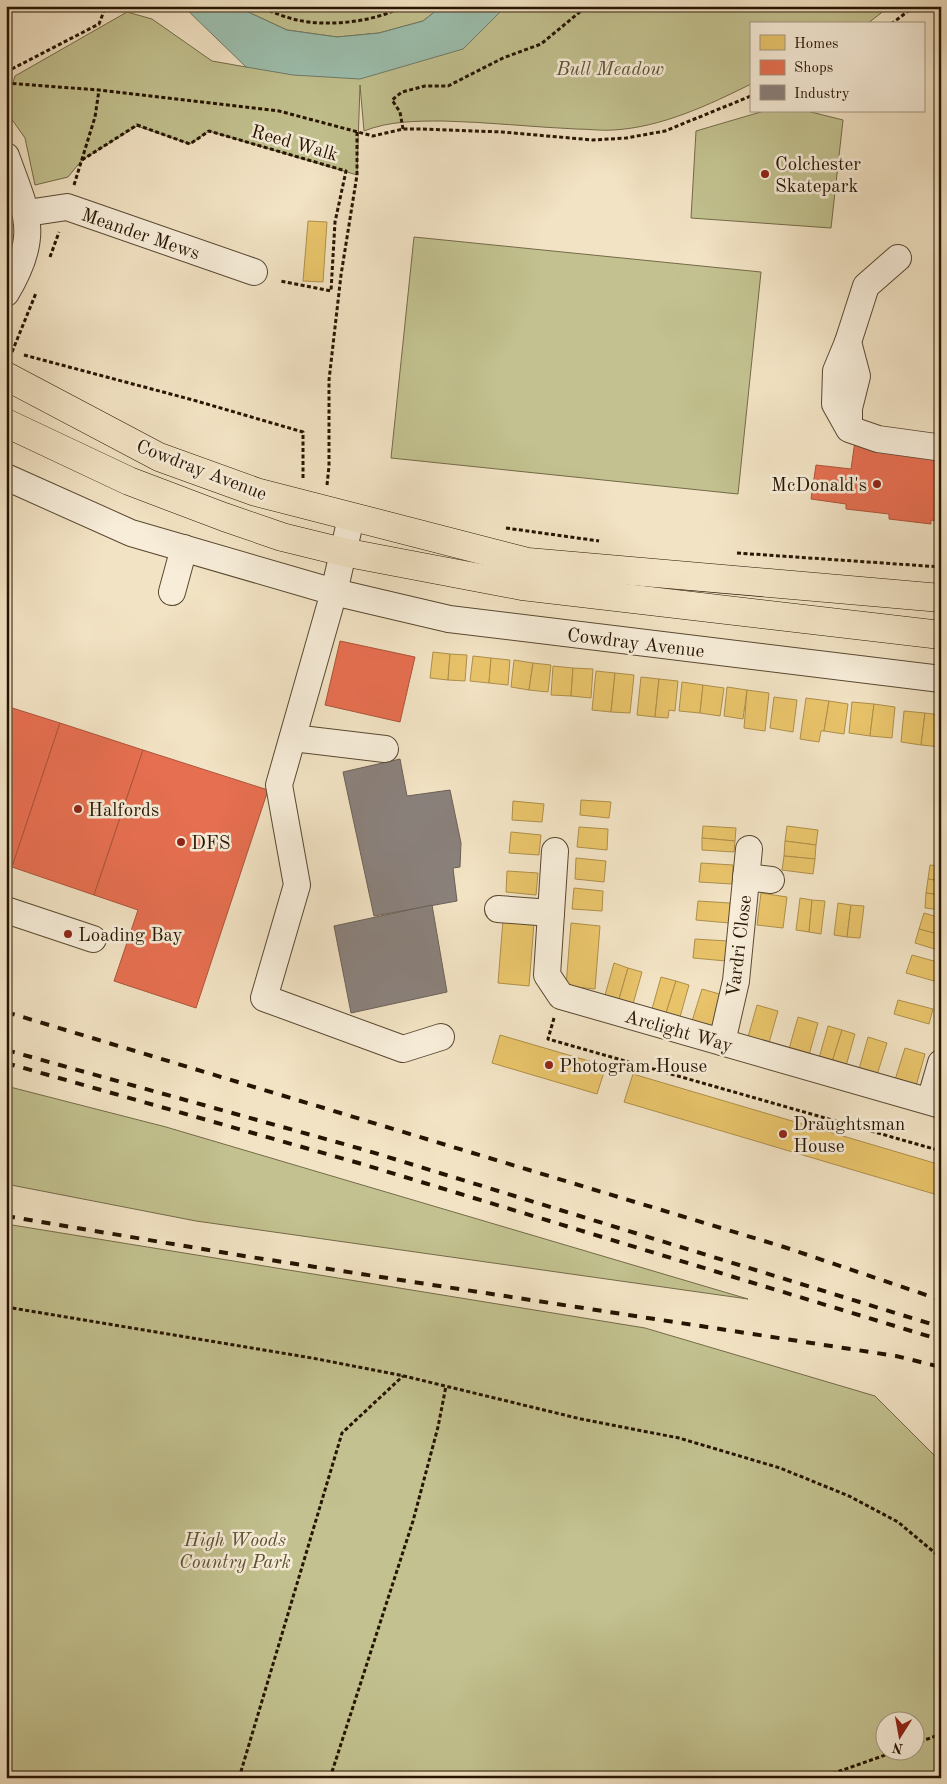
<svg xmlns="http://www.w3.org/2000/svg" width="947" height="1784" font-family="'Old Standard TT',serif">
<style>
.green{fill:#c2c18f;stroke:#746a48;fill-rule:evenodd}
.water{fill:#9cbfae;stroke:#6d7b68}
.homes{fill:#e9c46a;stroke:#ae8f4a}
.shops{fill:#e76f51;stroke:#ad5439}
.industry{fill:#8a817c;stroke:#6c6057}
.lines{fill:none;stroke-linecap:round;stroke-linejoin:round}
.minor-casing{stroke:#594831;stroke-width:28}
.major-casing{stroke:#261400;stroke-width:29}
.path{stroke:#261400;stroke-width:3;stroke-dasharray:4 2.5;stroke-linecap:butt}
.minor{stroke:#f7edd9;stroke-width:26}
.major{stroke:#f2e3c4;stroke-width:28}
.rail{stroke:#261400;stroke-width:4;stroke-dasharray:9 9;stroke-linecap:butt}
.poi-dot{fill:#8f2418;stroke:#f7edd9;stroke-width:2}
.labels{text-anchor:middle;stroke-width:5;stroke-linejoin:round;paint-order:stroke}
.park-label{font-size:19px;font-style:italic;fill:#5d5132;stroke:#f7edd9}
.street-label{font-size:19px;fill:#261400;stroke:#f7edd9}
.poi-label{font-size:19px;fill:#261400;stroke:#f7edd9;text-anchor:start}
</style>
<rect width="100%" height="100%" fill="#f2e3c4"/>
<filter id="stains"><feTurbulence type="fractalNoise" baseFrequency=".004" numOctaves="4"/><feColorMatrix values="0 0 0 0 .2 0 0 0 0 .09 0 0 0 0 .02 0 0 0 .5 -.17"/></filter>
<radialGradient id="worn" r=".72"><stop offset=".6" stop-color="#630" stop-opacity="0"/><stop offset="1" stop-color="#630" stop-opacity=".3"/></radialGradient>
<g class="green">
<polygon points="235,6 442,6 423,21 379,33 337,37 287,30"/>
<path d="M506,6H890L867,24H751V84C709,105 662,127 614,130C602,131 589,129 576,129C532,127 487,122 443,121C416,121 389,121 364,131L360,85L357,175L209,131L190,144L137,126L82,160L68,177L35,185L25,138L6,111V104L15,76L127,12L152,19L212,61L246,67L463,49Z"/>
<polygon points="764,111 807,111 843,120 831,228 691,218 696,131"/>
<polygon points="414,237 761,272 738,494 391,458"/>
<polygon points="6,1086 166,1127 748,1299 196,1221 6,1184"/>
<path d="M6,1224L645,1328L875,1396L941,1462V1778H6ZM884,1722H914V1752H884Z"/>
</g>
<polygon class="water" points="183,6 235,6 287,30 337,37 379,33 423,21 442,6 506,6 463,49 360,79 293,75 246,67"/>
<g class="homes">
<polygon points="308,221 327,222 323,282 303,281"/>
<polygon points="433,652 450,654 448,680 430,678"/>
<polygon points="450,654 467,655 465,681 448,680"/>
<polygon points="473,656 491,658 489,683 470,681"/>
<polygon points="491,658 510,660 508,685 489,683"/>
<polygon points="514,660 533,663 529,690 511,687"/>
<polygon points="533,663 551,665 548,692 529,690"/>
<polygon points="553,666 573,668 571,696 551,695"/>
<polygon points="573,668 593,669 591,698 571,696"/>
<polygon points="596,671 615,673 611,712 592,710"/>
<polygon points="615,673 634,675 630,713 611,712"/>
<polygon points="641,677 659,679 655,717 637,715"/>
<polygon points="659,679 678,681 675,711 669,710 668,718 655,717"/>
<polygon points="682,682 703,685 700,713 679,711"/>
<polygon points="703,685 724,688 720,716 700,713"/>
<polygon points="727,687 747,690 743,719 724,716"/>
<polygon points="747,690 769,693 765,731 744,728"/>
<polygon points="774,697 797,700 793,732 770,728"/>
<polygon points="806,698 829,701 824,731 821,731 819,742 800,739"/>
<polygon points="829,701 848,704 844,734 824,731"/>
<polygon points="852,702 874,704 870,736 849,733"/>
<polygon points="874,704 895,707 892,738 870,736"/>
<polygon points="904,711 925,713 921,745 901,742"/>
<polygon points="925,713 941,715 941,747 921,745"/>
<polygon points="581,800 611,802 609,818 580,815"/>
<polygon points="513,801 544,804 542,822 512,820"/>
<polygon points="703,826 736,828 735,841 702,838"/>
<polygon points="787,826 818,830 816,845 785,841"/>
<polygon points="579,827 608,829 607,850 577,847"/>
<polygon points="511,832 541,835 539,855 509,853"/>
<polygon points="702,838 735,841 734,852 702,850"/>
<polygon points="785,841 816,845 815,859 784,856"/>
<polygon points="784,856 815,859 813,874 782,870"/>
<polygon points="576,858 606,861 604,882 575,879"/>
<polygon points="701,863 733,865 732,884 699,882"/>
<polygon points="930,865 941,866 941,881 928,879"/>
<polygon points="507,871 538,873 536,895 506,892"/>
<polygon points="928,879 941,881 941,895 926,893"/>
<polygon points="574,888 603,891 602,911 572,909"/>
<polygon points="761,893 787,897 783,928 757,925"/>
<polygon points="926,893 941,895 941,910 925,908"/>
<polygon points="800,898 812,900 809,932 796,930"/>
<polygon points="812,900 825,901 821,934 809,932"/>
<polygon points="698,901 730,903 729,923 696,920"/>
<polygon points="838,903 851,905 847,937 834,935"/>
<polygon points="851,905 864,906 860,938 847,937"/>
<polygon points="924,913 941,918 941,935 919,929"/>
<polygon points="503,920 534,923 529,986 498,983"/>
<polygon points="571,923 600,926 595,989 566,986"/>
<polygon points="919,929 941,935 941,951 915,943"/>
<polygon points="695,939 728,941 726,961 693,958"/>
<polygon points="912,955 941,963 941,983 906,973"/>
<polygon points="614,963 628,968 619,999 605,995"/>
<polygon points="628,968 642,972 633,1004 619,999"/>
<polygon points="661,977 676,981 666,1013 652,1009"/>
<polygon points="676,981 689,985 680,1017 666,1013"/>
<polygon points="702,989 723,995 713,1027 692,1021"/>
<polygon points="898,1000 933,1009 929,1024 894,1014"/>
<polygon points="757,1005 778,1011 769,1043 748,1037"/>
<polygon points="798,1017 818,1023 809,1055 789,1049"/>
<polygon points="828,1026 842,1030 832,1062 819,1058"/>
<polygon points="842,1030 855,1034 846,1066 832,1062"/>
<polygon points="500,1035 606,1066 597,1094 492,1063"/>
<polygon points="868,1037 887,1043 877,1075 859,1069"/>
<polygon points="905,1048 925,1054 916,1086 895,1080"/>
<polygon points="633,1074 941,1165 941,1196 624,1102"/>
</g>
<g class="shops">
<polygon points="855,441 941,452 941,522 931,520 931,524 889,519 889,514 846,509 846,504 811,499 816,465 851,469"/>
<polygon points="340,641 415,657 400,722 325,705"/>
<polygon points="6,706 60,723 12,867 6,865"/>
<polygon points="60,723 143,750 94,895 12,867"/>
<polygon points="143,750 268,790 196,1008 114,981 138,910 94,895"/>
</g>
<g class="industry">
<polygon points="400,759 407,796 450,790 461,843 460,867 453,868 457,901 374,916 343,772"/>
<polygon points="432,905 447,992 351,1013 334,926"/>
</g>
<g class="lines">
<g class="minor-casing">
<g id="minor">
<path d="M6,156C27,214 41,235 6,293"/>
<polyline points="27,213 67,207 254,272"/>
<polyline points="898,258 866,286 848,342 836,371 835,404 849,429 878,439 936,447 941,446"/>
<polyline points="848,342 857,376 849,408 849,423"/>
<polyline points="6,477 131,533 334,592 449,619 941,679"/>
<polyline points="351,518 334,592 279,785 297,885 264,998 403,1049 441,1037"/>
<polyline points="172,592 184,548"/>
<polyline points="293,738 385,749"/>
<polyline points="555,851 547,975 561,996 941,1105"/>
<polyline points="746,877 771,880"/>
<polyline points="498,909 551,913"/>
<polyline points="6,910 93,939"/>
<polyline points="722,1042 736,981 749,849"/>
<polyline points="930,1101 941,1063"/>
</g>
</g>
<g class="major-casing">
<g id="major">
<polyline points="6,376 159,457 256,492 528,562 941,598"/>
<polyline points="6,423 129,481 224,517 282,537 343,552 522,586 941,635"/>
</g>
</g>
<g class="path">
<path d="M257,6C270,11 284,17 297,20C328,27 376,22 403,6"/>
<polyline points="891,24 915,6"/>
<polyline points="6,72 99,24 104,11 105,6"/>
<polyline points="6,83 99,90 279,111 373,136 403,129 422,129 502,132 593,140 626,138 665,131 751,96"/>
<polyline points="403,129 400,112 392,100 402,92 425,86 448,86 503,58 541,44 587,6"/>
<polyline points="82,160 137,125 190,144 209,131 346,171 335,222 331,291 280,281"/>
<polyline points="74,185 95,117 99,90"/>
<polyline points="50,257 59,232"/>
<polyline points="12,352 36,293"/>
<polyline points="24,355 193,400 303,432 303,480"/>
<polyline points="327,485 329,466 329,380 341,275 357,175 357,131"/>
<polyline points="506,528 599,541"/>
<polyline points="737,553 941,567"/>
<polyline points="554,1018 548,1039 941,1151"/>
<polyline points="6,1307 312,1358 404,1376 581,1419 679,1438 780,1468 849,1496 898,1522 941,1558"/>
<polyline points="914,1744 941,1734"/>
<polyline points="239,1778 342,1433 403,1376"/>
<polyline points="330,1778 413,1521 438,1427 446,1386"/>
<polyline points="820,1778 894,1752"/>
</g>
<use href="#minor" class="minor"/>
<use href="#major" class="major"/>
<g class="rail">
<polyline points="6,1012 784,1247 941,1300"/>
<polyline points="6,1050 365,1150 941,1327"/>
<polyline points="6,1063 362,1164 941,1340"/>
<polyline points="6,1216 244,1256 896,1356 941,1367"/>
</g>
</g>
<g class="poi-dot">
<circle cx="765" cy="174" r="5"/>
<circle cx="877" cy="484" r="5"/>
<circle cx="78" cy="809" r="5"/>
<circle cx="181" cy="842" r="5"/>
<circle cx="68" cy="934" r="5"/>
<circle cx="549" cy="1065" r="5"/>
<circle cx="783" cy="1134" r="5"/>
</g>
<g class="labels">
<g class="park-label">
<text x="610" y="75">Bull Meadow</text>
<text x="235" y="1546">High Woods<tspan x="235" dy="22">Country Park</tspan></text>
</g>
<g class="street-label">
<text transform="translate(295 142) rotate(16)" y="7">Reed Walk</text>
<text transform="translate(141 233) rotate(19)" y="7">Meander Mews</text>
<text transform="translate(202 469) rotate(21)" y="7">Cowdray Avenue</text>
<text transform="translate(636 642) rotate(7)" y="7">Cowdray Avenue</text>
<text transform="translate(738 946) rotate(-83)" y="7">Vardri Close</text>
<text transform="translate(679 1030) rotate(16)" y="7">Arclight Way</text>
</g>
<g class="poi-label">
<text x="775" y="170">Colchester<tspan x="775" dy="22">Skatepark</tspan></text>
<text x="867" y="491" text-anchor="end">McDonald's</text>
<text x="88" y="816">Halfords</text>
<text x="191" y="849">DFS</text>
<text x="78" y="941">Loading Bay</text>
<text x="559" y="1072">Photogram House</text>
<text x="793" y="1130">Draughtsman<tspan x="793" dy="22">House</tspan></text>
</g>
</g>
<rect width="947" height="1784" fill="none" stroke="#f2e3c4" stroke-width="25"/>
<rect x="8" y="8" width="932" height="1769" fill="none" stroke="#261400" stroke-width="2.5"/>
<rect x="12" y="12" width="922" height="1759" fill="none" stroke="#261400"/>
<rect x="750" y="22" width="175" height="90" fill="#f7edd9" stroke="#a39682"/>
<rect x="760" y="35" width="25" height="15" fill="#e9c46a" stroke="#a39682"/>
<text x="794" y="48" font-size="15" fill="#261400">Homes</text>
<rect x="760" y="60" width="25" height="15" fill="#e76f51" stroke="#a39682"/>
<text x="794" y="72" font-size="15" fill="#261400">Shops</text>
<rect x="760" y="85" width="25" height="15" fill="#8a817c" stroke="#a39682"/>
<text x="794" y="98" font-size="15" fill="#261400">Industry</text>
<g transform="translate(900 1736) rotate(191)"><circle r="24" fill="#f7edd9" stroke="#a39682"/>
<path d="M0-4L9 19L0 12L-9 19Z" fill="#8f2418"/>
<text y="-8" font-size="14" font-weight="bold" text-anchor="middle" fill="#261400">N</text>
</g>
<rect width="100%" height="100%" filter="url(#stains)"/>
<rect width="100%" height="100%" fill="url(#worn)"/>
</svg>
